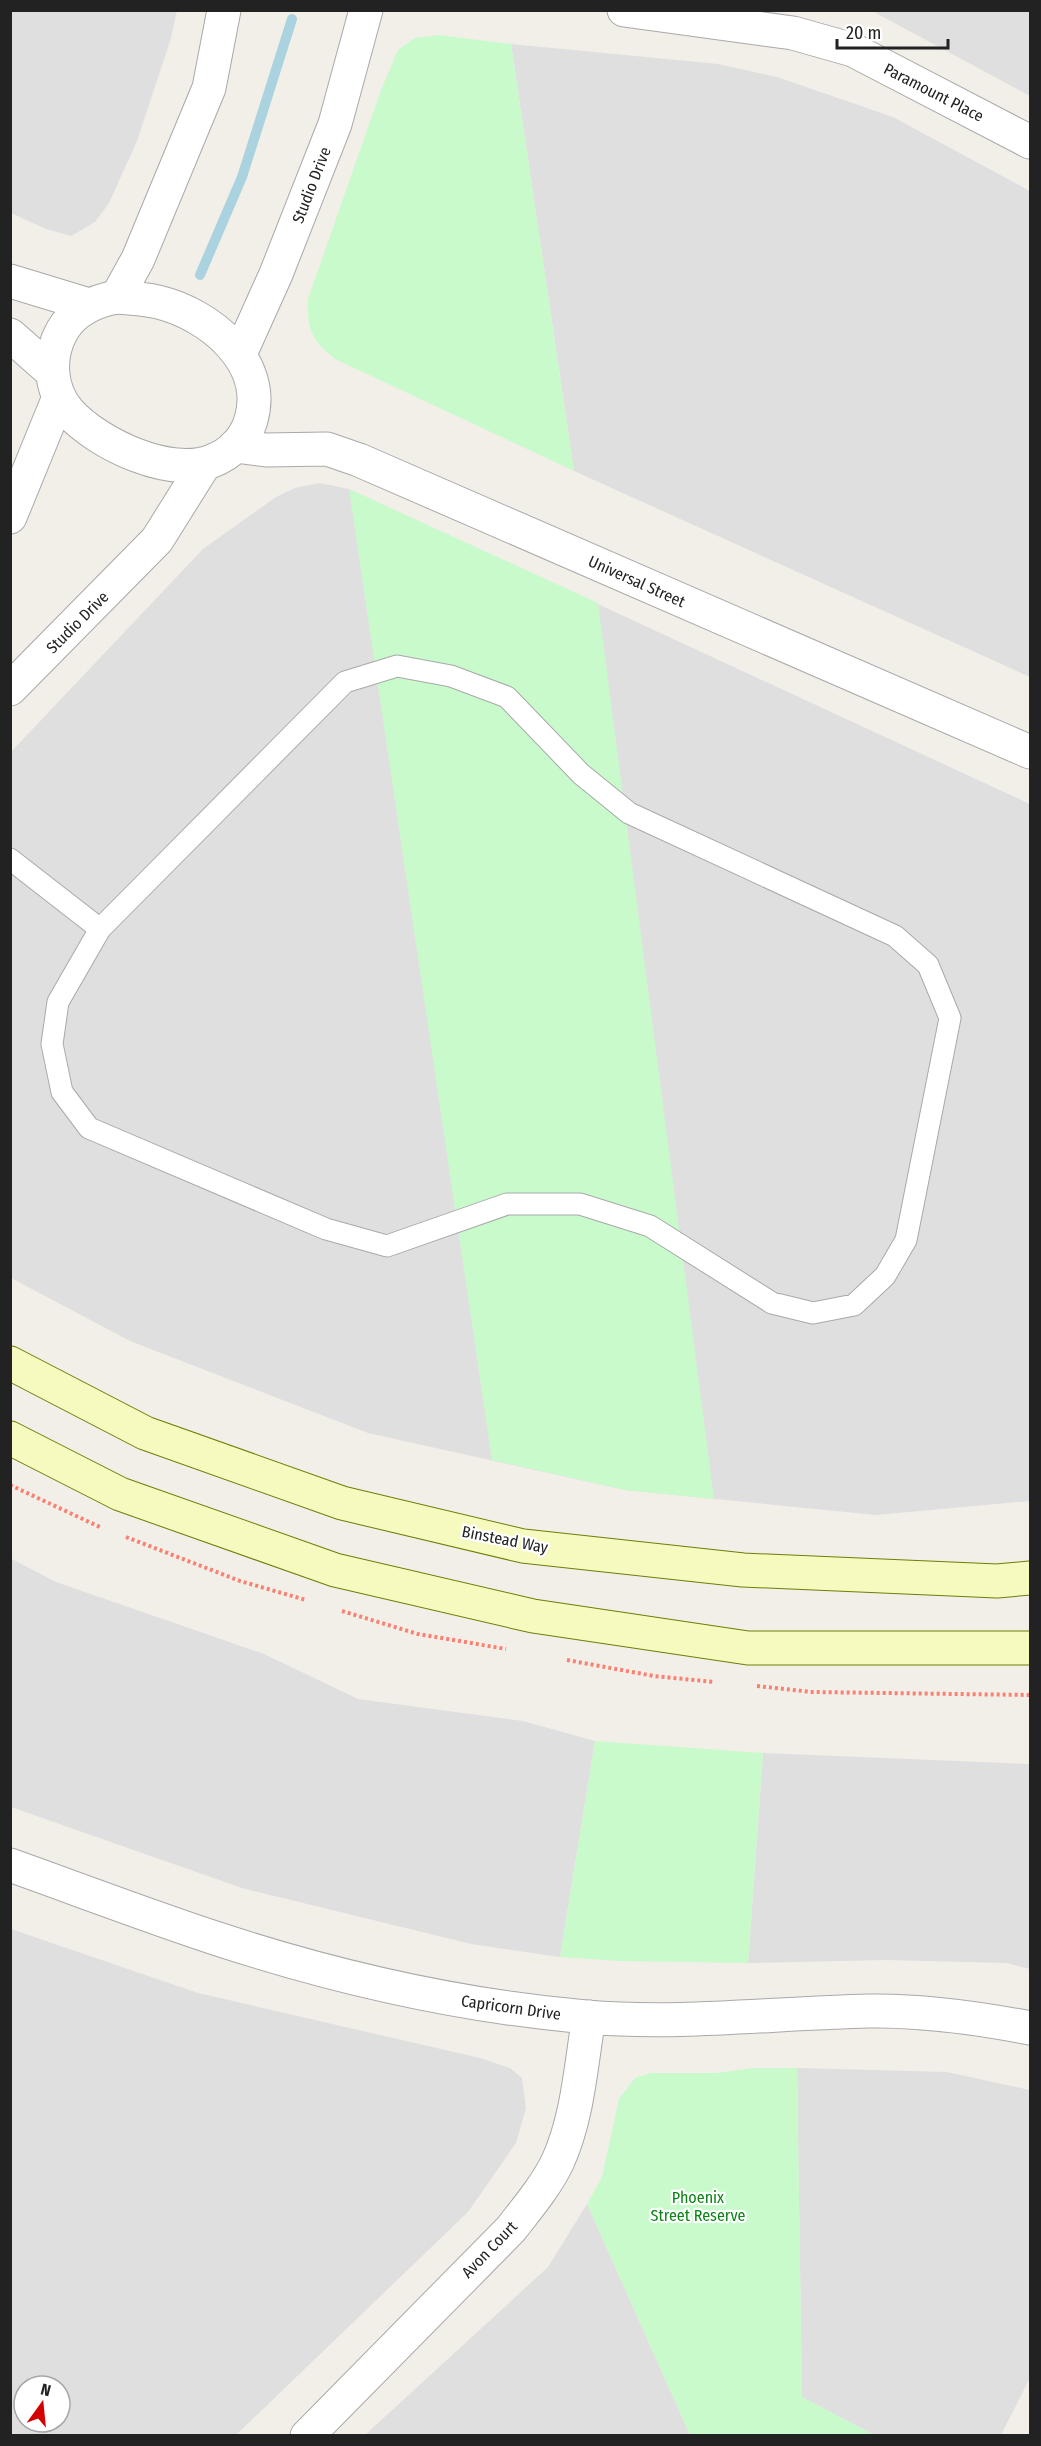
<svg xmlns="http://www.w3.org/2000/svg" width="1041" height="2446" font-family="'Fira Sans Condensed',sans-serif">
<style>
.residential{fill:#e0dfdf;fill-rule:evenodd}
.park{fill:#c8facc}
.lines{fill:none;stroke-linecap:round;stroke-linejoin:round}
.stream{stroke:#aad3df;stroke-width:10}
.service-casing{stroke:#a9a9a9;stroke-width:23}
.minor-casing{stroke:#a9a9a9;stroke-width:35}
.tertiary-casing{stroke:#a9a9a9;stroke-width:35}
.secondary-casing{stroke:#707d05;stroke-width:35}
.path{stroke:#fa8072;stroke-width:4;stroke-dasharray:3 3;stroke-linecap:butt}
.service{stroke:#fff;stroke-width:21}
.minor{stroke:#fff;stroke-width:33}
.tertiary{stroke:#fff;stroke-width:33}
.secondary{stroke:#f7fabf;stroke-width:33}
.labels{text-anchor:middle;stroke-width:4.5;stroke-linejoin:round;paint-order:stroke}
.street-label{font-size:16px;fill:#222;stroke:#fff}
.park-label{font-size:16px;fill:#0c8416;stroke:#fff}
</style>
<rect width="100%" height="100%" fill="#f2efe9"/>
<g class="residential">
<polygon points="11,10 177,11 171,38 137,141 109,203 95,222 71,236 46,229 11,213"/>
<polygon points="873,11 1030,11 1030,96 874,12"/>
<polygon points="511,44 718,64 777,77 893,117 1030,191 1030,677 574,471"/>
<polygon points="320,483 349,489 1030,804 1030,1501 876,1515 625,1490 368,1433 130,1341 11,1278 10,753 203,549 276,497 295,488"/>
<polygon points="10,1558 56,1582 264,1654 358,1699 523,1721 595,1741 560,1957 471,1944 242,1888 11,1807"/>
<polygon points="763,1753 1030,1764 1030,1969 1006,1963 886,1960 748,1963"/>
<path d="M11,1929L198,1993L480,2058L510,2068L522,2078L526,2108L516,2143L468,2212L236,2435H11ZM24,2386H60V2422H24Z"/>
<polygon points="797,2068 947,2072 1030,2090 1030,2378 1001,2435 874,2435 802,2397"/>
<polygon points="587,2204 690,2435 365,2435 548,2267"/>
</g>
<g class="park">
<path d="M439,35L511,44L574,471L335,359C311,340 307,329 308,299L381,90L398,50L415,38Z"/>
<polygon points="349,489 598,603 714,1499 625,1490 492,1460"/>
<polygon points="595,1741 763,1753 748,1963 619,1961 560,1957"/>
<polygon points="753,2068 797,2068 802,2397 874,2435 690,2435 587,2204 602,2177 619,2099 635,2078 651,2073 716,2073"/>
</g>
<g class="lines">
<polyline class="stream" points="200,275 242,177 292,19"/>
<g class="service-casing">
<g id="service">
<polygon points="397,666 451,676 507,697 581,774 629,813 895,936 928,965 950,1018 906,1240 885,1276 854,1305 813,1313 772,1303 650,1226 580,1204 507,1204 387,1246 326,1229 89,1128 62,1092 52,1044 58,1002 100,929 345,682"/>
<polyline points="10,859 100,929"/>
</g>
</g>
<g class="minor-casing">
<g id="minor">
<polyline points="624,10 793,33 853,50 1030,142"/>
<path d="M10,1865C80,1890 148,1916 218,1939C337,1978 462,2006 586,2017C681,2025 775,2013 869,2011C923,2010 978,2018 1030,2028"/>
<path d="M307,2436L511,2229C528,2207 546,2186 558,2161C578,2117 581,2064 589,2017"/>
</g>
</g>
<g class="tertiary-casing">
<g id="tertiary">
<polyline points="10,281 89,305"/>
<path d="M117,297C131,298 145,299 158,302C209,314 268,362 251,420C245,439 231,454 212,461C170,478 98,444 69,412C49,389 48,356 62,331C74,310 94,301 117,297Z"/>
<polyline points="117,297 138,259 209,88 224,10"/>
<polyline points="10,335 52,372"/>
<polyline points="240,354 276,274 335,124 366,10"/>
<polyline points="235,446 266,450 327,449 359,460 1030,752"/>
<polyline points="10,517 59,397"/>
<polyline points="10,689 157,540 204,465"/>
</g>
</g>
<g class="secondary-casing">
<g id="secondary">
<polyline points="10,1363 145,1433 342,1503 523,1546 743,1570 997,1581 1030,1578"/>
<polyline points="10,1438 120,1494 335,1570 533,1616 748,1648 1030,1648"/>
</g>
</g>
<g class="path">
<polyline points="10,1485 102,1528"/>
<polyline points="126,1537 240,1581 306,1600"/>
<polyline points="342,1611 418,1634 506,1649"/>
<polyline points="567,1660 654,1676 714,1682"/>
<polyline points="757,1686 812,1692 1030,1695"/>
</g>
<use href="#service" class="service"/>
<use href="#minor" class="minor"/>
<use href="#tertiary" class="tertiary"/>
<use href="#secondary" class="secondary"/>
</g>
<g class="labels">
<g class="street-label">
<text transform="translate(934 92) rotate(27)" y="6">Paramount Place</text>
<text transform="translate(311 185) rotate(-69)" y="6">Studio Drive</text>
<text transform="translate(637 581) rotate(24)" y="6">Universal Street</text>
<text transform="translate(77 622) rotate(-45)" y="6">Studio Drive</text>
<text transform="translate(505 1539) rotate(11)" y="6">Binstead Way</text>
<text transform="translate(511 2007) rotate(8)" y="6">Capricorn Drive</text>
<text transform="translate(489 2249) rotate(-46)" y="6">Avon Court</text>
</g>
<g class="park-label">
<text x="698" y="2203">Phoenix<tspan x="698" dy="18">Street Reserve</tspan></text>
</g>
</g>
<rect width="1041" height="2446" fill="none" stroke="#222222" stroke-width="24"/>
<g transform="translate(42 2404) rotate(15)"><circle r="28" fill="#ffffff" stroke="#a7a7a7" stroke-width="1.5"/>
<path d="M0-4.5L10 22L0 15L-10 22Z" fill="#d40000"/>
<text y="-9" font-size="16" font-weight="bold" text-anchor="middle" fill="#222222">N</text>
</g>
<path d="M837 39v9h111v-9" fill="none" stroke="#222222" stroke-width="3"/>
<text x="846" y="39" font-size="18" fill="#222222" stroke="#ffffff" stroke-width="4.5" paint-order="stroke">20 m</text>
</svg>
